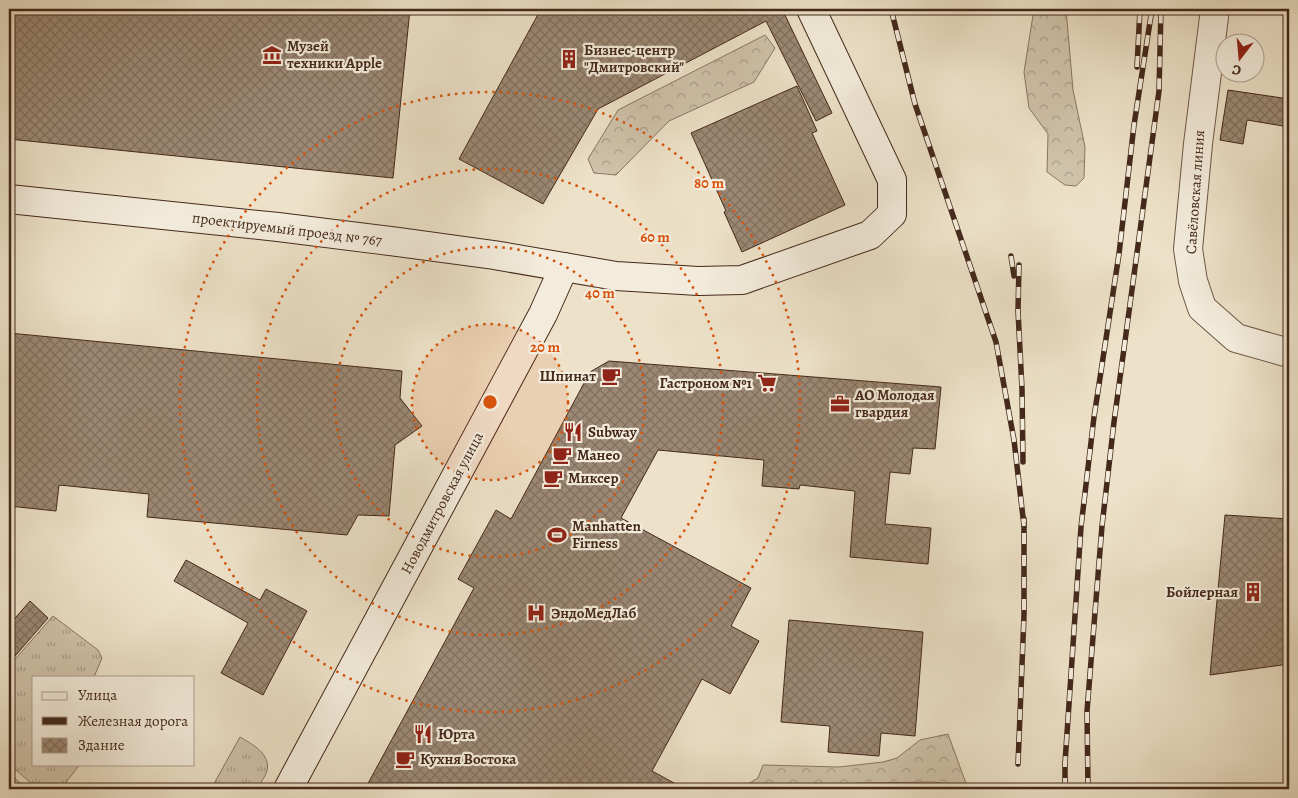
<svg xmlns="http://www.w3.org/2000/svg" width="1298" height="798" font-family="Alegreya,serif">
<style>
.grass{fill:url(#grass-tufts);stroke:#8a7663}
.forest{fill:url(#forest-crowns);stroke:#8a7663}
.building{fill:url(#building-cross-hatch);stroke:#44291b}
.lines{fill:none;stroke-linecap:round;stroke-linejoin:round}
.street-casing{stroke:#6e5746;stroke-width:30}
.secondary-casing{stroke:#44291b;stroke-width:30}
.street{stroke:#f3ecdc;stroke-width:28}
.secondary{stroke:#f3ecdc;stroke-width:28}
.rail-casing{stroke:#44291b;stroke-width:5.5}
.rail{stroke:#f3ecdc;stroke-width:4;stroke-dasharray:11;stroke-linecap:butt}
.ring{fill:none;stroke:#d8540e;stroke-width:2.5;stroke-dasharray:2.5 5}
.labels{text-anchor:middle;stroke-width:4.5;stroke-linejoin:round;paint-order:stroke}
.poi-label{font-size:15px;font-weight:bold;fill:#44291b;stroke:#f3ecdc;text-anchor:start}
.street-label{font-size:15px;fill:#44291b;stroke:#f3ecdc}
.centre{fill:#d8540e;stroke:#f3ecdc;stroke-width:2.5}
.ring-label{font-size:15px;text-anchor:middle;font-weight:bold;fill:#d8540e;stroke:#f3ecdc;stroke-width:4.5;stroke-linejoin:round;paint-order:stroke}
</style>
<defs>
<pattern id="grass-tufts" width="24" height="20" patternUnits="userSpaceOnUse" patternTransform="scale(1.25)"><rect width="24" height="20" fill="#d0c3ab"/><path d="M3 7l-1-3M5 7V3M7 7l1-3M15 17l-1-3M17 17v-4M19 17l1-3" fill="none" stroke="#aa9e8a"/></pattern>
<pattern id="forest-crowns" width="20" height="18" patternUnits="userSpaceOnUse" patternTransform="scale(1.25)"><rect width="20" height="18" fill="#d0c3ab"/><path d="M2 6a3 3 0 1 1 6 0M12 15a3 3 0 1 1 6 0" fill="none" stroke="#aa9e8a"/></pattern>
<pattern id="building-cross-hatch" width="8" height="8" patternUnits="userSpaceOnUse" patternTransform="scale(1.25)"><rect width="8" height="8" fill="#9c8975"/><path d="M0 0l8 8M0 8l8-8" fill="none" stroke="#81705f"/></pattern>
</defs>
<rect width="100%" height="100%" fill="#ede2c9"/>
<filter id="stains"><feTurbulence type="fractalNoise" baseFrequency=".004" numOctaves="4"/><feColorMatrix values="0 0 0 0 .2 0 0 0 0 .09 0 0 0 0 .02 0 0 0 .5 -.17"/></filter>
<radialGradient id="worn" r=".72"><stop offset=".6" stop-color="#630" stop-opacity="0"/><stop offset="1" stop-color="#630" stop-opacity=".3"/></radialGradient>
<g class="grass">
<polygon points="53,616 98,650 102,658 94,677 34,677 34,764 80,764 61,789 38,789 9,764 9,666"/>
<path d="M240,737C252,744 271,754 267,771C265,777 260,784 257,789H211Z"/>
<polygon points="9,773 27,789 9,789"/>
</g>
<g class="forest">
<polygon points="1034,9 1066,9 1073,90 1085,147 1084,178 1076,186 1065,185 1047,172 1048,134 1029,108 1024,72"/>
<polygon points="765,35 775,48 754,82 669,121 616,175 594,173 588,159 618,110"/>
<polygon points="948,734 968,789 948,789 947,784 934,782 857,783 799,789 746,789 748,784 758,778 763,765 839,767 883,762 897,758 920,740"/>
</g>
<g class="building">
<polygon points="9,9 410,9 393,178 9,139"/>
<polygon points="541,9 788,9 783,11 832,113 816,121 766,21 598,109 543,204 459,159"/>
<polygon points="797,86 817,131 812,133 845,205 742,252 724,212 726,211 691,133"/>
<polygon points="1228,90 1289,99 1289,127 1247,120 1243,144 1220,140"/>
<polygon points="9,333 402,371 400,398 422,426 395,445 389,516 358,515 347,535 147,517 149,494 59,485 56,511 9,506"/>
<polygon points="609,361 941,387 935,449 913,448 910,474 890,472 885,524 931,528 928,564 850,557 855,491 800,485 799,489 762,486 764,460 658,450 621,518 751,588 731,626 759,641 730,694 702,679 652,771 685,789 365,789 474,588 458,579 496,510 511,519 590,372"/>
<polygon points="1225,515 1289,519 1289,664 1210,675"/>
<polygon points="186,560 260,600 266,589 307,611 263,695 221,673 248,623 174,581"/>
<polygon points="30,601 48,618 9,663 9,625"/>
<polygon points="789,620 923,632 915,736 881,733 879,756 828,752 830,726 781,722"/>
</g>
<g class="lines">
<g class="street-casing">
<polyline id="street" points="1215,9 1198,144 1188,249 1193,281 1202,308 1236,338 1289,353"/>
</g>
<g class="secondary-casing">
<g id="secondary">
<polyline points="9,199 278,227 398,242 494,255 616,276 698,281 742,280 870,235 892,214 892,180 811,9"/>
<polyline points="288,789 543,314 564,267"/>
</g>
</g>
<use href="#street" class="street"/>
<use href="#secondary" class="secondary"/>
<g class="rail-casing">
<g id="rail">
<polyline points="891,9 915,104 996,342 1014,440 1024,526"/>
<polyline points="1137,67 1140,9"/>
<polyline points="1011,256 1014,276"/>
<polyline points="1019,265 1018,311 1022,389 1023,462"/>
<polyline points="1018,764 1024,615 1024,519"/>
<polyline points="1065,789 1065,763 1081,527 1094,417 1119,254 1134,125 1152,9"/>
<polyline points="1088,789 1087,711 1102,526 1114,422 1159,91 1161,9"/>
</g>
</g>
<use href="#rail" class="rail"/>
</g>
<circle cx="490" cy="402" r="78" fill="#d8540e" fill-opacity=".12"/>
<g class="ring">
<circle cx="490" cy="402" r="78"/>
<circle cx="490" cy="402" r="155"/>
<circle cx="490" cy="402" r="233"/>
<circle cx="490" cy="402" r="310"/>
</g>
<defs>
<g id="museum-bare" transform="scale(1.5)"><path d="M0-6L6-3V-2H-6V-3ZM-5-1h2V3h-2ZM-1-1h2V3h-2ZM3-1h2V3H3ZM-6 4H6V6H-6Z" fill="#8f2418" stroke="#f3ecdc" stroke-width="2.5" paint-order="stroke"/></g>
<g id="building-bare" transform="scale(1.5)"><path d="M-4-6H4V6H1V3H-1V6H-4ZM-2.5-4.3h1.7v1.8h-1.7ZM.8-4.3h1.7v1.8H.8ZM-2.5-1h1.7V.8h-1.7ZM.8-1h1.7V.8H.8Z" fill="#8f2418" stroke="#f3ecdc" stroke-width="2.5" paint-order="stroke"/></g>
<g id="cafe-bare" transform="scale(1.5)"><path d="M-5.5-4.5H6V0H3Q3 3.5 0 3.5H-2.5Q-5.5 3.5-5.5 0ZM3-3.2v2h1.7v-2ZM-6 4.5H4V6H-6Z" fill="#8f2418" stroke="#f3ecdc" stroke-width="2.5" paint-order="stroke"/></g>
<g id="supermarket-bare" transform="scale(1.5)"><path d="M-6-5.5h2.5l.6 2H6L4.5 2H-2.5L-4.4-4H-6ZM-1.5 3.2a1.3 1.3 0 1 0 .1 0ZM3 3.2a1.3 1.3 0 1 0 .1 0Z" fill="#8f2418" stroke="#f3ecdc" stroke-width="2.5" paint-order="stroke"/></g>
<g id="office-bare" transform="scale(1.5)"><path d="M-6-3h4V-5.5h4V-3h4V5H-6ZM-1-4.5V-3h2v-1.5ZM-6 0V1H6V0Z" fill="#8f2418" stroke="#f3ecdc" stroke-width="2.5" paint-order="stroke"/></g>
<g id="restaurant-bare" transform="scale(1.5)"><path d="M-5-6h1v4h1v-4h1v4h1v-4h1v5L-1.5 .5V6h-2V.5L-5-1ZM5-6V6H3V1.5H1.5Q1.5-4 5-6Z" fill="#8f2418" stroke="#f3ecdc" stroke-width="2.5" paint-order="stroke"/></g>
<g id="stadium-bare" transform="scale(1.5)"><path d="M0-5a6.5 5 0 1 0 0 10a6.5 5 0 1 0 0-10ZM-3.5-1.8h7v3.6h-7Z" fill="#8f2418" stroke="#f3ecdc" stroke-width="2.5" paint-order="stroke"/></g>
<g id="hospital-bare" transform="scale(1.5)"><path d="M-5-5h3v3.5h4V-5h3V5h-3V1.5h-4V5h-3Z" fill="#8f2418" stroke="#f3ecdc" stroke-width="2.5" paint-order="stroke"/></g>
</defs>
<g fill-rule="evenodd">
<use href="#museum-bare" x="272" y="55"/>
<use href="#building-bare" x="569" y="59"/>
<use href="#cafe-bare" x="611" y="376"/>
<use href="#supermarket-bare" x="767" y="383"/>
<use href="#office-bare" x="840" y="404"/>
<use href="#restaurant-bare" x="573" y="432"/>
<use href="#cafe-bare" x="562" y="455"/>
<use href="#cafe-bare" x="553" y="478"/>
<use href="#stadium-bare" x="557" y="535"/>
<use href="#building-bare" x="1253" y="592"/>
<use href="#hospital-bare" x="536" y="613"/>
<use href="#restaurant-bare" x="423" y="734"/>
<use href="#cafe-bare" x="405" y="759"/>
</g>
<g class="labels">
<g class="poi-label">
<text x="287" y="51">Музей<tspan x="287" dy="17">техники Apple</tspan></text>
<text x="584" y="55">Бизнес-центр<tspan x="584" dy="17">"Дмитровский"</tspan></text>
<text x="596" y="381" text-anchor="end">Шпинат</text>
<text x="752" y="388" text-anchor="end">Гастроном №1</text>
<text x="855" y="400">АО Молодая<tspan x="855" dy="17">гвардия</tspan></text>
<text x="588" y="437">Subway</text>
<text x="577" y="460">Манео</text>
<text x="568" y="483">Миксер</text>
<text x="572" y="531">Manhatten<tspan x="572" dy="17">Firness</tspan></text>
<text x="1238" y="597" text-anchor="end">Бойлерная</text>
<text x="551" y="618">ЭндоМедЛаб</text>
<text x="438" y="739">Юрта</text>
<text x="420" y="764">Кухня Востока</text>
</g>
<g class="street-label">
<text transform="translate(1195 192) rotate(-86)" y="5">Савёловская линия</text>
<text transform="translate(287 229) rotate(7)" y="5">проектируемый проезд № 767</text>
<text transform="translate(442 503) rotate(-62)" y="5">Новодмитровская улица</text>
</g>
</g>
<circle cx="490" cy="402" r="8" class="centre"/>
<g class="ring-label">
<text x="709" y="188">80 m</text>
<text x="655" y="242">60 m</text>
<text x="600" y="298">40 m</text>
<text x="545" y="352">20 m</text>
</g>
<rect width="1298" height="798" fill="none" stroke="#ede2c9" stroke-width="30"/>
<rect x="10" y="10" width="1278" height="778" fill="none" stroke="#44291b" stroke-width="2.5"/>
<rect x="15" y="15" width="1268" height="768" fill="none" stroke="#44291b"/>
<rect x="32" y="676" width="162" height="90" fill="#f3ecdc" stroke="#ad9e8f"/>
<rect x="42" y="692" width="25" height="8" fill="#f3ecdc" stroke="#ad9e8f"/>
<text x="78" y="700" font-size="15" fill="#44291b">Улица</text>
<rect x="42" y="717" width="25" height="8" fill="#44291b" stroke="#ad9e8f"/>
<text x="78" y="726" font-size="15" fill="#44291b">Железная дорога</text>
<rect x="42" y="738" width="25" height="15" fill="url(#building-cross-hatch)" stroke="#ad9e8f"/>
<text x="78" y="750" font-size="15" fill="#44291b">Здание</text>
<g transform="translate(1240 58) rotate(196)"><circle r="24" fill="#f3ecdc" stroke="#ad9e8f"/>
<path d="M0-4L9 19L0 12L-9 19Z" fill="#8f2418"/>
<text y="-8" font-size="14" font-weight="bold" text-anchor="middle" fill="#44291b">С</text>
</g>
<rect width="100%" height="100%" filter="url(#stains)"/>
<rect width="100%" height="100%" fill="url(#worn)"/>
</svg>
